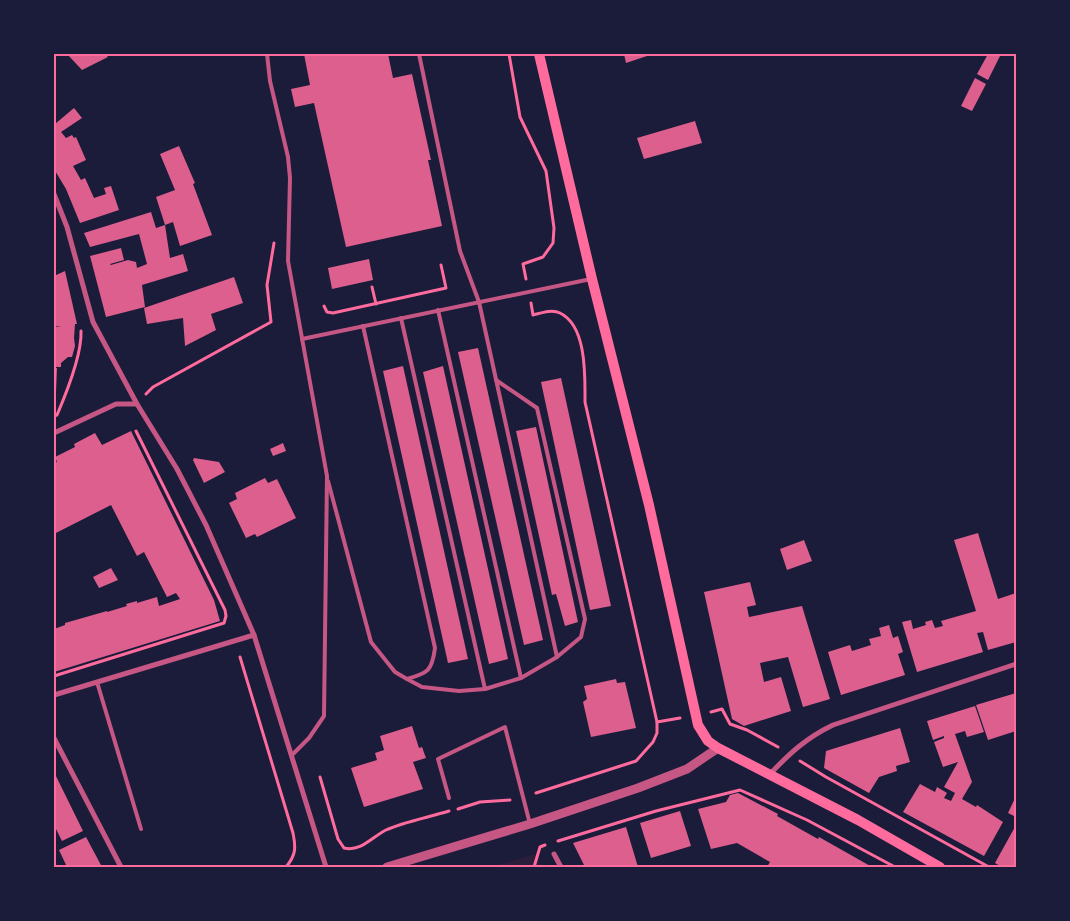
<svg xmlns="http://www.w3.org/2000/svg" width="1070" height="921" font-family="Rubik,sans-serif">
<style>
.green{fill:#2a1e3b}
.building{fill:#dd5f8e}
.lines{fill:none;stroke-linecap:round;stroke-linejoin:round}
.path{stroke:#ff6b9d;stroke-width:3}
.service{stroke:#c65784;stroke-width:4}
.minor{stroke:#c65784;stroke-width:5}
.tertiary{stroke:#c65784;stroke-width:9}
.secondary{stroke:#ff6b9d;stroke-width:10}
.neatline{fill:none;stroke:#ff6b9d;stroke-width:2}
</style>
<rect width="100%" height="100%" fill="#1b1b3a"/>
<polygon class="green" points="535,854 542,867 491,867"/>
<g class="building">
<polygon points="67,54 105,54 108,57 82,70"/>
<polygon points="304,54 388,54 393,78 412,74 431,160 428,160 442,226 346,247 314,103 295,107 291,89 310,85"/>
<polygon points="624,54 653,54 626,63"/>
<polygon points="988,54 1001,54 988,80 977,74"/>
<polygon points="975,78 986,84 972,111 961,106"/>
<polygon points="74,108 82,118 61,132 66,138 72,135 74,138 76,137 86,160 73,166 81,180 85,178 94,198 106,194 104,188 111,186 119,210 80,223 66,189 54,169 54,123 55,124"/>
<polygon points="695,121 702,143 644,159 637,138"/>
<polygon points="179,146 195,183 193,184 212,235 180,246 173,222 165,225 170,258 183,254 188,271 142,285 145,307 106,317 90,256 121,248 124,260 110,264 111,265 128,260 136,262 137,268 147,264 139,234 90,247 84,233 151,212 156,228 165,225 156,197 175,190 160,154"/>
<polygon points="369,259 373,280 332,289 328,268"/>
<polygon points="65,271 77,324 75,324 74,338 75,346 72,357 68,357 61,363 61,367 54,367 54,327 61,326 54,326 54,276"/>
<polygon points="234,277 243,303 211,314 216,330 185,346 183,318 147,324 144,308"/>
<polygon points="478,348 543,640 524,645 458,352"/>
<polygon points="403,366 468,659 448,663 383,371"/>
<polygon points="443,366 508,659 489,664 423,372"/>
<polygon points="54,368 57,368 56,392 54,393"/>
<polygon points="561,378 611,606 590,610 541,382"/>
<polygon points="536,427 578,622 565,626 556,594 552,595 516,431"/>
<polygon points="131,431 214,600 220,621 54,672 54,629 65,625 65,623 107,611 107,612 127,606 126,604 137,601 137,603 157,597 159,606 180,599 176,593 167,597 144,552 137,556 111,505 54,534 54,463 57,462 55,457 75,447 74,444 95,433 102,445"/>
<polygon points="283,443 286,451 273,456 270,449"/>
<polygon points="194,458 219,462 225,472 204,483 193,460"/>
<polygon points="265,478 268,483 277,479 296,518 257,537 255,534 246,538 229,503 237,499 235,493"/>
<polygon points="978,533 998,599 1016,593 1016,642 988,650 983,632 977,633 983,652 917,672 902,622 911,620 913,629 926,625 925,622 932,620 935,628 943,626 941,621 976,611 954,540"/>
<polygon points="804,540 812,561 787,570 780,549"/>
<polygon points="111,568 118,580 99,588 93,577"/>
<polygon points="750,582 756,605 747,607 749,617 802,606 830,699 803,707 788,657 760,663 764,682 781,677 791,711 744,726 732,719 704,592"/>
<polygon points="889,625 893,638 898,636 903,652 898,654 905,675 841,695 828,652 850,645 852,651 871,645 869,639 881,636 879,628"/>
<polygon points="616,679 617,683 625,682 636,728 591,737 583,702 587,699 584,686"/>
<polygon points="1016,693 1016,731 988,740 976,705"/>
<polygon points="975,706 984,732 967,737 965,731 955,734 972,782 962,799 976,807 977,805 1003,822 984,856 903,812 920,784 935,792 937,787 947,793 944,798 951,801 955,793 944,787 958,762 943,767 934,742 944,738 944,736 933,740 927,721"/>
<polygon points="412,726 419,748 422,747 426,758 413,762 423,789 364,807 351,768 377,760 375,753 384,750 380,736"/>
<polygon points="900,728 910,762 896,766 897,771 879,777 869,793 824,768 826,751"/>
<polygon points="54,772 83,831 62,841 54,825 56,824 54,819"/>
<polygon points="738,793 778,814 777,816 818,839 819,837 872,867 767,867 770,862 737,843 711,849 698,809 726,802 730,795"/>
<polygon points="1016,796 1016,817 1008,813"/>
<polygon points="680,811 691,846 651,858 640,823"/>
<polygon points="1016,825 1016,867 1002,867 995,863"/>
<polygon points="626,827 638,867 585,867 573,843"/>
<polygon points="86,837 102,867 67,867 59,850"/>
</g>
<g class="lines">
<g class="path">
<polyline points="509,54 520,117 546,171 554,228 553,243 543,257 523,264 526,279"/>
<polyline points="372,287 376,304"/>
<path d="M531,303L533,315C541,313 552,309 560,313C587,326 585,376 585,402L657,722L680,718"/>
<polyline points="324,306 327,312 333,313 446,288 441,265"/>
<polyline points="146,394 153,387 271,322 267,285 274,243"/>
<path d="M54,416L57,415C66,394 82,354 81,331"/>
<path d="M240,657L293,833C296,848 296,855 286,867"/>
<polyline points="54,676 224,623 226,616 225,610 136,431"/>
<polyline points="711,712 722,709 730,724 747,730 778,747"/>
<polyline points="800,761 826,777 989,867"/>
<path d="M320,777L338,839L344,848C361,852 372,837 386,830C403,822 430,817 449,811"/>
<polyline points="536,793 636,761 653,742 657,733 657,722"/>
<polyline points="458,809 480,802 510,800"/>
<polyline points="558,841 656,811 740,790 807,820 895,867"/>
<polyline points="534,867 540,847 545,845"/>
</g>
<g class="service">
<polyline points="267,54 270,81 288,157 290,178 288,261 327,476 324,716 309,738 292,755"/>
<polyline points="419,54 460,251 479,302 557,657"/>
<polyline points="438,310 521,678"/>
<polyline points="401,318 485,689"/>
<path d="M363,326L435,648C432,671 428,673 407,679"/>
<polyline points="302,339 591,279"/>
<polyline points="328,481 371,642 395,672 407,679 422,687 459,691 485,689 521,678 557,657 581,637 585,619 537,408 496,380"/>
<polyline points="97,682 141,829"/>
<polyline points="449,798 438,759 505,727 530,824"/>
</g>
<g class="minor">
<polyline points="54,194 67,227 93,322 137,404 177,469 206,525 254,635 326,867"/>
<polyline points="54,433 116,404 137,404"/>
<polyline points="54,695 254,635"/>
<polyline points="54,738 121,867"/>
<path d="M770,774C790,753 806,738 833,725L1016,664"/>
<polyline points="554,854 561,867"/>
</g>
<polyline class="tertiary" points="387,867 530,824 638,788 687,769 718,748"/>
<polyline class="secondary" points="539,54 592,279 649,505 698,725 708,741 718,748 858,820 940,867"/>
</g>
<rect width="1070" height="921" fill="none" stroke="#1b1b3a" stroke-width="110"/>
<rect x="55" y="55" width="960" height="811" class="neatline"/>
</svg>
